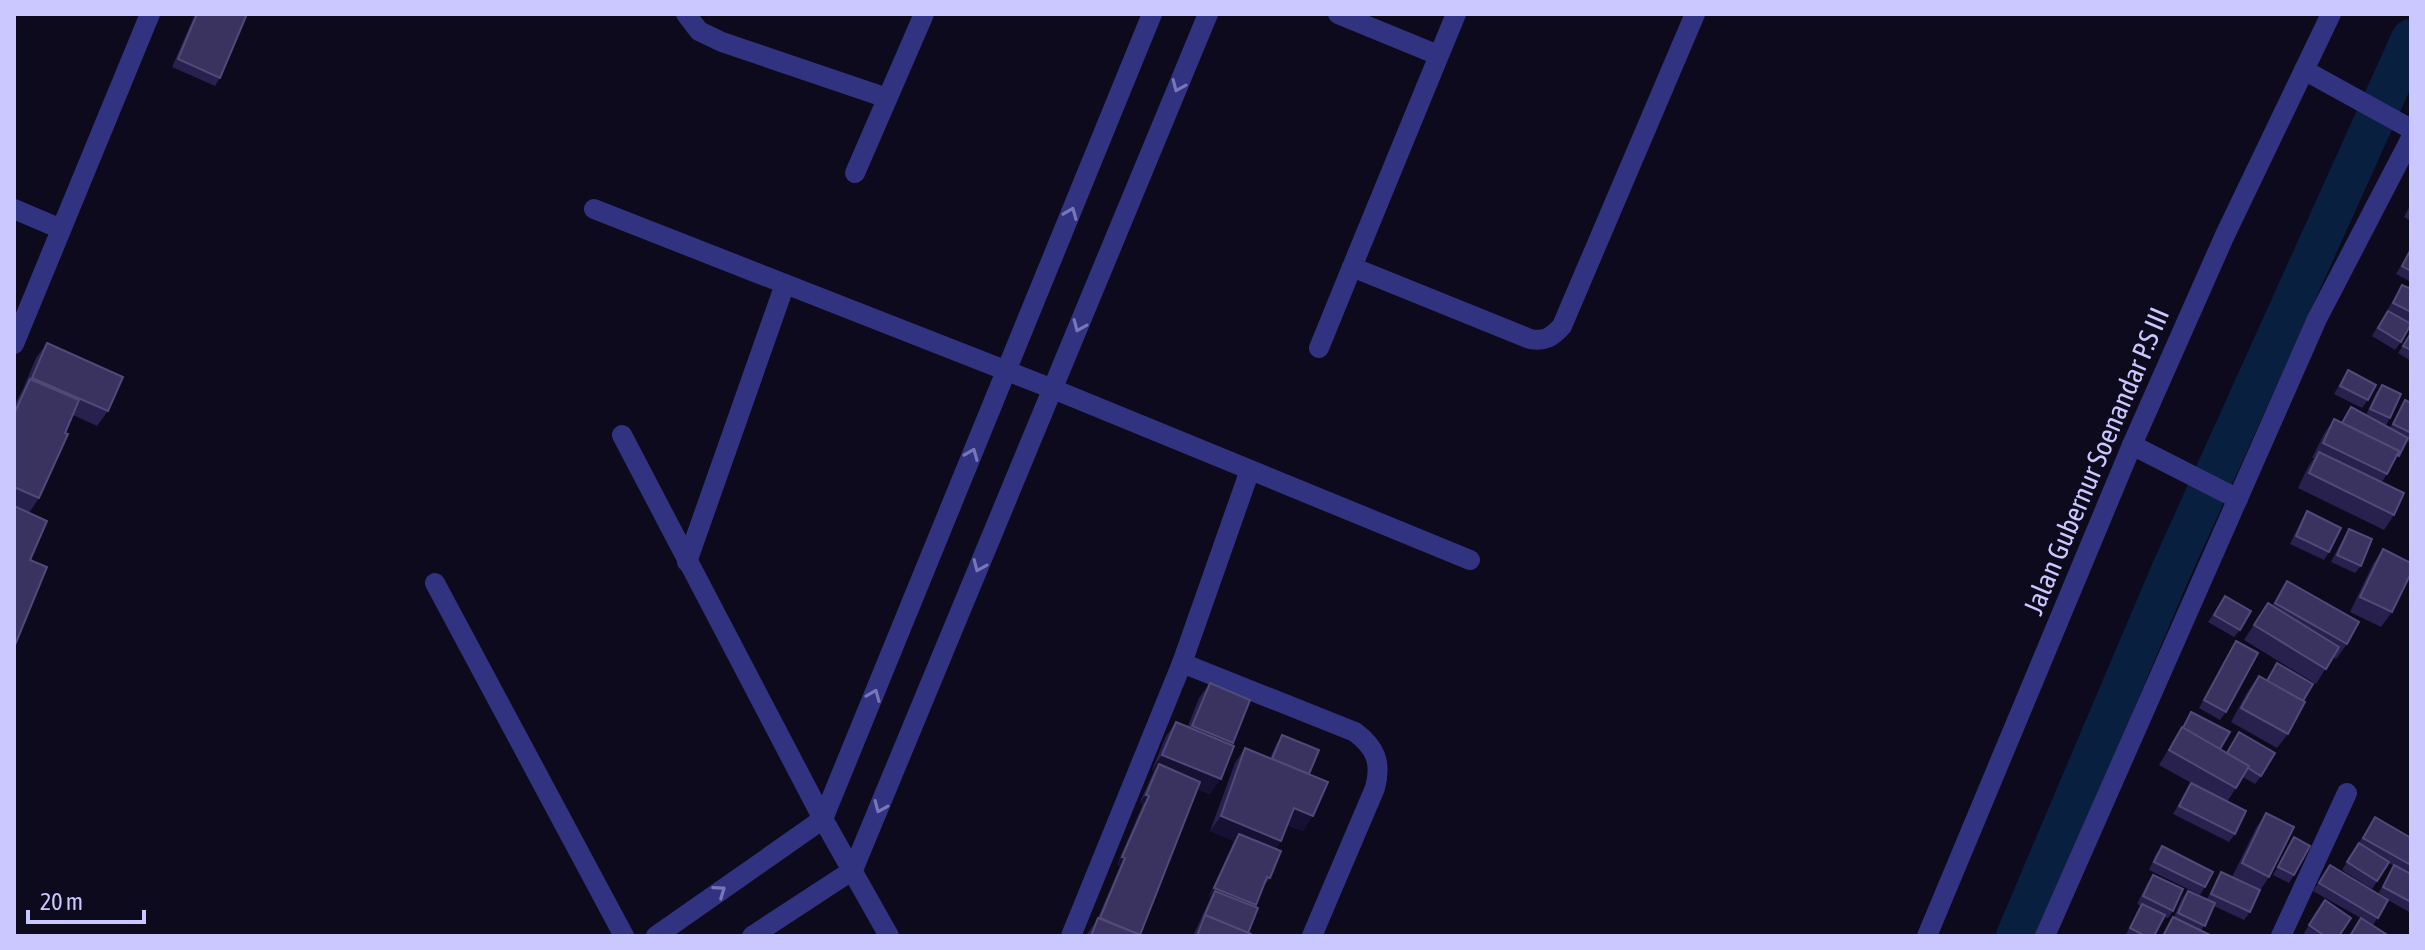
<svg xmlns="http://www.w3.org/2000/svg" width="2425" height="950" font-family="'Asap Condensed',sans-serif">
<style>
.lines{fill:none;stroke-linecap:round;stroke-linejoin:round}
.canal{stroke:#081f40;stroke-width:40}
.street{stroke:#323380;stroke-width:20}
.wall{fill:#28214d}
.shaded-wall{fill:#161132}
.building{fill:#3a3360;stroke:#504a79;stroke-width:2}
.oneway{stroke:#7776b9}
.labels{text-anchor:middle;stroke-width:6;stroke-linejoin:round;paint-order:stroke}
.street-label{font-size:28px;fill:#cbc7ff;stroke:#0d0a1e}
</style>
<rect width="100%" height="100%" fill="#0d0a1e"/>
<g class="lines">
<polyline class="canal" points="2016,936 2170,573 2411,39"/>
<g class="street">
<polyline points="686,14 699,31 722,42 887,98"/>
<polyline points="1338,14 1438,55"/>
<path d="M1456,14L1352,267L1530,339C1545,342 1552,337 1562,326L1695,14"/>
<polyline points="2304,70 2411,129"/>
<polyline points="855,173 924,14"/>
<polyline points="14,209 61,229"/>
<polyline points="594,209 1053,389 1470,560"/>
<polyline points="14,344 150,14"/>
<polyline points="1319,348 1352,267"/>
<polyline points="622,435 823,819 889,936"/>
<polyline points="2132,445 2238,499"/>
<polyline points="687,562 785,284"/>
<polyline points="435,583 624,936"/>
<path d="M1182,663L1355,732C1375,747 1382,762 1375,788L1312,936"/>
<polyline points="656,936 823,819 1152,14"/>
<polyline points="752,936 853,870 1208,14"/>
<polyline points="1071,936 1182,663 1250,470"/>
<polyline points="1927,936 2132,445 2225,235 2331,14"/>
<polyline points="2045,936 2317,319 2411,138"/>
<polyline points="2281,936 2347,793"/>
</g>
</g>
<g class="wall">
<polygon points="195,14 247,14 220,78 215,86 172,67"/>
<polygon points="2411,204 2411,221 2404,217"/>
<polygon points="2411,249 2411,282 2396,274"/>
<polygon points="2402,285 2411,289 2411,319 2409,322 2392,313 2401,342 2395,350 2372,336"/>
<polygon points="2411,333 2411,361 2398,353"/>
<polygon points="47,343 108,411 97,426 73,415 39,498 29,513 30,560 14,647 14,406 23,389 36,358"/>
<polygon points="2348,370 2368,400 2362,408 2334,394"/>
<polygon points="2382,385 2390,418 2386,425 2390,428 2405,400 2411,403 2411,443 2407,441 2382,482 2394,515 2384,530 2298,488 2308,467 2314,458 2312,458 2324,434 2334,419 2341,423 2351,407 2366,415 2376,393"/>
<polygon points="2307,511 2329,552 2324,560 2290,544 2302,519"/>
<polygon points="2349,529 2361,566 2355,573 2331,562 2344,537"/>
<polygon points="2383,549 2392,612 2381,627 2350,612 2373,564"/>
<polygon points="2287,581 2347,644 2336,659 2333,657 2316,684 2244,640 2268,603 2272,606"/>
<polygon points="2220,604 2240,630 2234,637 2208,622"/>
<polygon points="2236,641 2226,712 2220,720 2199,708"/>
<polygon points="2277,663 2288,734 2277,748 2231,722 2248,691 2259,676 2266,680"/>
<polygon points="1210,683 1233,743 1210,794 1197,789 1140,935 1143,936 1086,936 1097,920 1120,866 1117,865 1143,804 1140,802 1154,771 1152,770 1166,736 1176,722 1188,726 1199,698"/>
<polygon points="2191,712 2220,749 2226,753 2239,732 2261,776 2255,784 2243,777 2227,802 2235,834 2229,842 2173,814 2191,783 2195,785 2159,765"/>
<polygon points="1282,735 1309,774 1303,831 1288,825 1281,841 1275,849 1270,878 1264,886 1263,886 1254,907 1248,933 1251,936 1193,936 1211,897 1209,896 1234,841 1210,831 1235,763 1245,748 1270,758 1277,743"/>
<polygon points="2266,813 2269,877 2259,892 2250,912 2244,920 2214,906 2201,931 2212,936 2162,936 2168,925 2174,917 2182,898 2188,891 2207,899 2216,880 2221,872 2232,877 2256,828"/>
<polygon points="2375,817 2411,838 2411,913 2388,900 2373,925 2313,891 2330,865 2378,894 2394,866 2389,863 2372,889 2342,870"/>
<polygon points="2294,837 2294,875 2289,883 2273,875"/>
<polygon points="2162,846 2205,887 2200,895 2149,870 2156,854"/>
<polygon points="2153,875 2173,911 2168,918 2164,917 2154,936 2125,936 2141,906 2137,904 2148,882"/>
<polygon points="2325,900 2339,936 2308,936 2304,933"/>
</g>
<g class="shaded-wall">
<polygon points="1192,726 1233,743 1222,758 1182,741"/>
<polygon points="1162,755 1221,779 1210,794 1156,772 1159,764 1154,771 1152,770"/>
<polygon points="1146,795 1149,796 1143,804 1140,802"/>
<polygon points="1294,808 1313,816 1303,831 1284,823"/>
<polygon points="1221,816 1281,841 1271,856 1239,834 1234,841 1210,831"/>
<polygon points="1122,857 1125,858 1120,866 1117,865"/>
<polygon points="1214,888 1256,905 1250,913 1215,891 1211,897 1209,896"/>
</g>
<g class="building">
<polygon points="197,14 247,14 220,78 178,59"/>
<polygon points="2411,249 2411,271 2402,266"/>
<polygon points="2402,285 2411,289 2411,312 2393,303"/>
<polygon points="2388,311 2411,324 2401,342 2378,328"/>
<polygon points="2411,333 2411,350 2403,346"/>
<polygon points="47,343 123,377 108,411 32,378"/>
<polygon points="2348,370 2376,385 2368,400 2340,386"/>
<polygon points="30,379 79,400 65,433 68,434 39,498 14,487 14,414"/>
<polygon points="2382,385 2401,394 2390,418 2370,409"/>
<polygon points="2405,400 2411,403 2411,433 2393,424"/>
<polygon points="2351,407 2408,438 2399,456 2397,455 2399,451 2342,423"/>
<polygon points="2334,419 2399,451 2387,474 2323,443"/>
<polygon points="2319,452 2404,493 2394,515 2309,473"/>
<polygon points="14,506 47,521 30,560 47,567 15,645 14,645"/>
<polygon points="2307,511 2341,528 2329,552 2296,536"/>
<polygon points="2349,529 2372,539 2361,566 2337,555"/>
<polygon points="2383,549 2411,563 2411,573 2392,612 2360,597"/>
<polygon points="2287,581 2359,622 2347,644 2275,603"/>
<polygon points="2225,596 2251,611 2240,630 2214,615"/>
<polygon points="2268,603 2339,647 2326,669 2254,625"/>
<polygon points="2236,641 2258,653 2226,712 2204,700"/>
<polygon points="2277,663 2313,684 2303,701 2267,681"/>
<polygon points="2259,676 2305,702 2288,734 2241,708"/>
<polygon points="1210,683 1250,700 1233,743 1192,726"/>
<polygon points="2191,712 2230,732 2220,749 2183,728"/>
<polygon points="1176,722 1234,746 1221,779 1162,755"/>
<polygon points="2182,727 2249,766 2236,788 2169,750"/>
<polygon points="2239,732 2275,753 2261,776 2248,768 2249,766 2227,753"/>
<polygon points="1282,735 1319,750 1309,774 1272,759"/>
<polygon points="1245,748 1328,782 1313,816 1294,808 1281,841 1221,816"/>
<polygon points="1159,764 1200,782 1140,935 1100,918 1125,858 1122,857 1149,796 1146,795"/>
<polygon points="2191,783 2246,811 2235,834 2179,806"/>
<polygon points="2266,813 2294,827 2269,877 2242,863"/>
<polygon points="2375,817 2411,838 2411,865 2363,838"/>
<polygon points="1239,834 1281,851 1270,878 1267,877 1256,905 1214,888"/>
<polygon points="2294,837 2310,846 2294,875 2278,867"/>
<polygon points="2359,843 2389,862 2377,881 2347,862"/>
<polygon points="2162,846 2213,872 2205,887 2154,862"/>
<polygon points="2330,865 2388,900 2378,918 2319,883"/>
<polygon points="2394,865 2411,874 2411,902 2383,887"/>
<polygon points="2221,872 2260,890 2250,912 2211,894"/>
<polygon points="2153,875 2183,889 2173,911 2143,896"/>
<polygon points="1215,891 1258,908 1248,933 1205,915 1204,917"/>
<polygon points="2188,891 2215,903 2205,926 2178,913"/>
<polygon points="2325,900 2351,918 2339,936 2325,936 2309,925"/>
<polygon points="2142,904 2165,915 2154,936 2145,936 2130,928"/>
<polygon points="1205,915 1251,934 1251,936 1197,936"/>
<polygon points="2173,917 2212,936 2163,936"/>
<polygon points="1098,918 1143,936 1091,936"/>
<polygon points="2361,918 2389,936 2350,936"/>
</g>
<defs><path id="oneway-chevron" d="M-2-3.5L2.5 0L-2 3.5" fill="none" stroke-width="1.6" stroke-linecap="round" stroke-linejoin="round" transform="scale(2)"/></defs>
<g class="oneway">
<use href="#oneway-chevron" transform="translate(1178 86) rotate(113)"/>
<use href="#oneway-chevron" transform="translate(1071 213) rotate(-68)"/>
<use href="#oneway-chevron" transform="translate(1079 326) rotate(113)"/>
<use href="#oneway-chevron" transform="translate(972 454) rotate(-68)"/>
<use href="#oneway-chevron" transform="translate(979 566) rotate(113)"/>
<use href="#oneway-chevron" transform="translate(874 695) rotate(-68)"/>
<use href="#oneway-chevron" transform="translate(880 807) rotate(113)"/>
<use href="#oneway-chevron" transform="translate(720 891) rotate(-35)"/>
</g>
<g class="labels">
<g class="street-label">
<text transform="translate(2096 461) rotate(-67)" y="10">Jalan Gubernur Soenandar P.S III</text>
</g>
</g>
<rect width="2425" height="950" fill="none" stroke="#cbc7ff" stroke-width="32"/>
<path d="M28 910v12h116v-12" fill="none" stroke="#cbc7ff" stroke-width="4"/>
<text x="40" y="910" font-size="24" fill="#cbc7ff" stroke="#0d0a1e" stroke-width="6" paint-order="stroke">20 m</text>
</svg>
